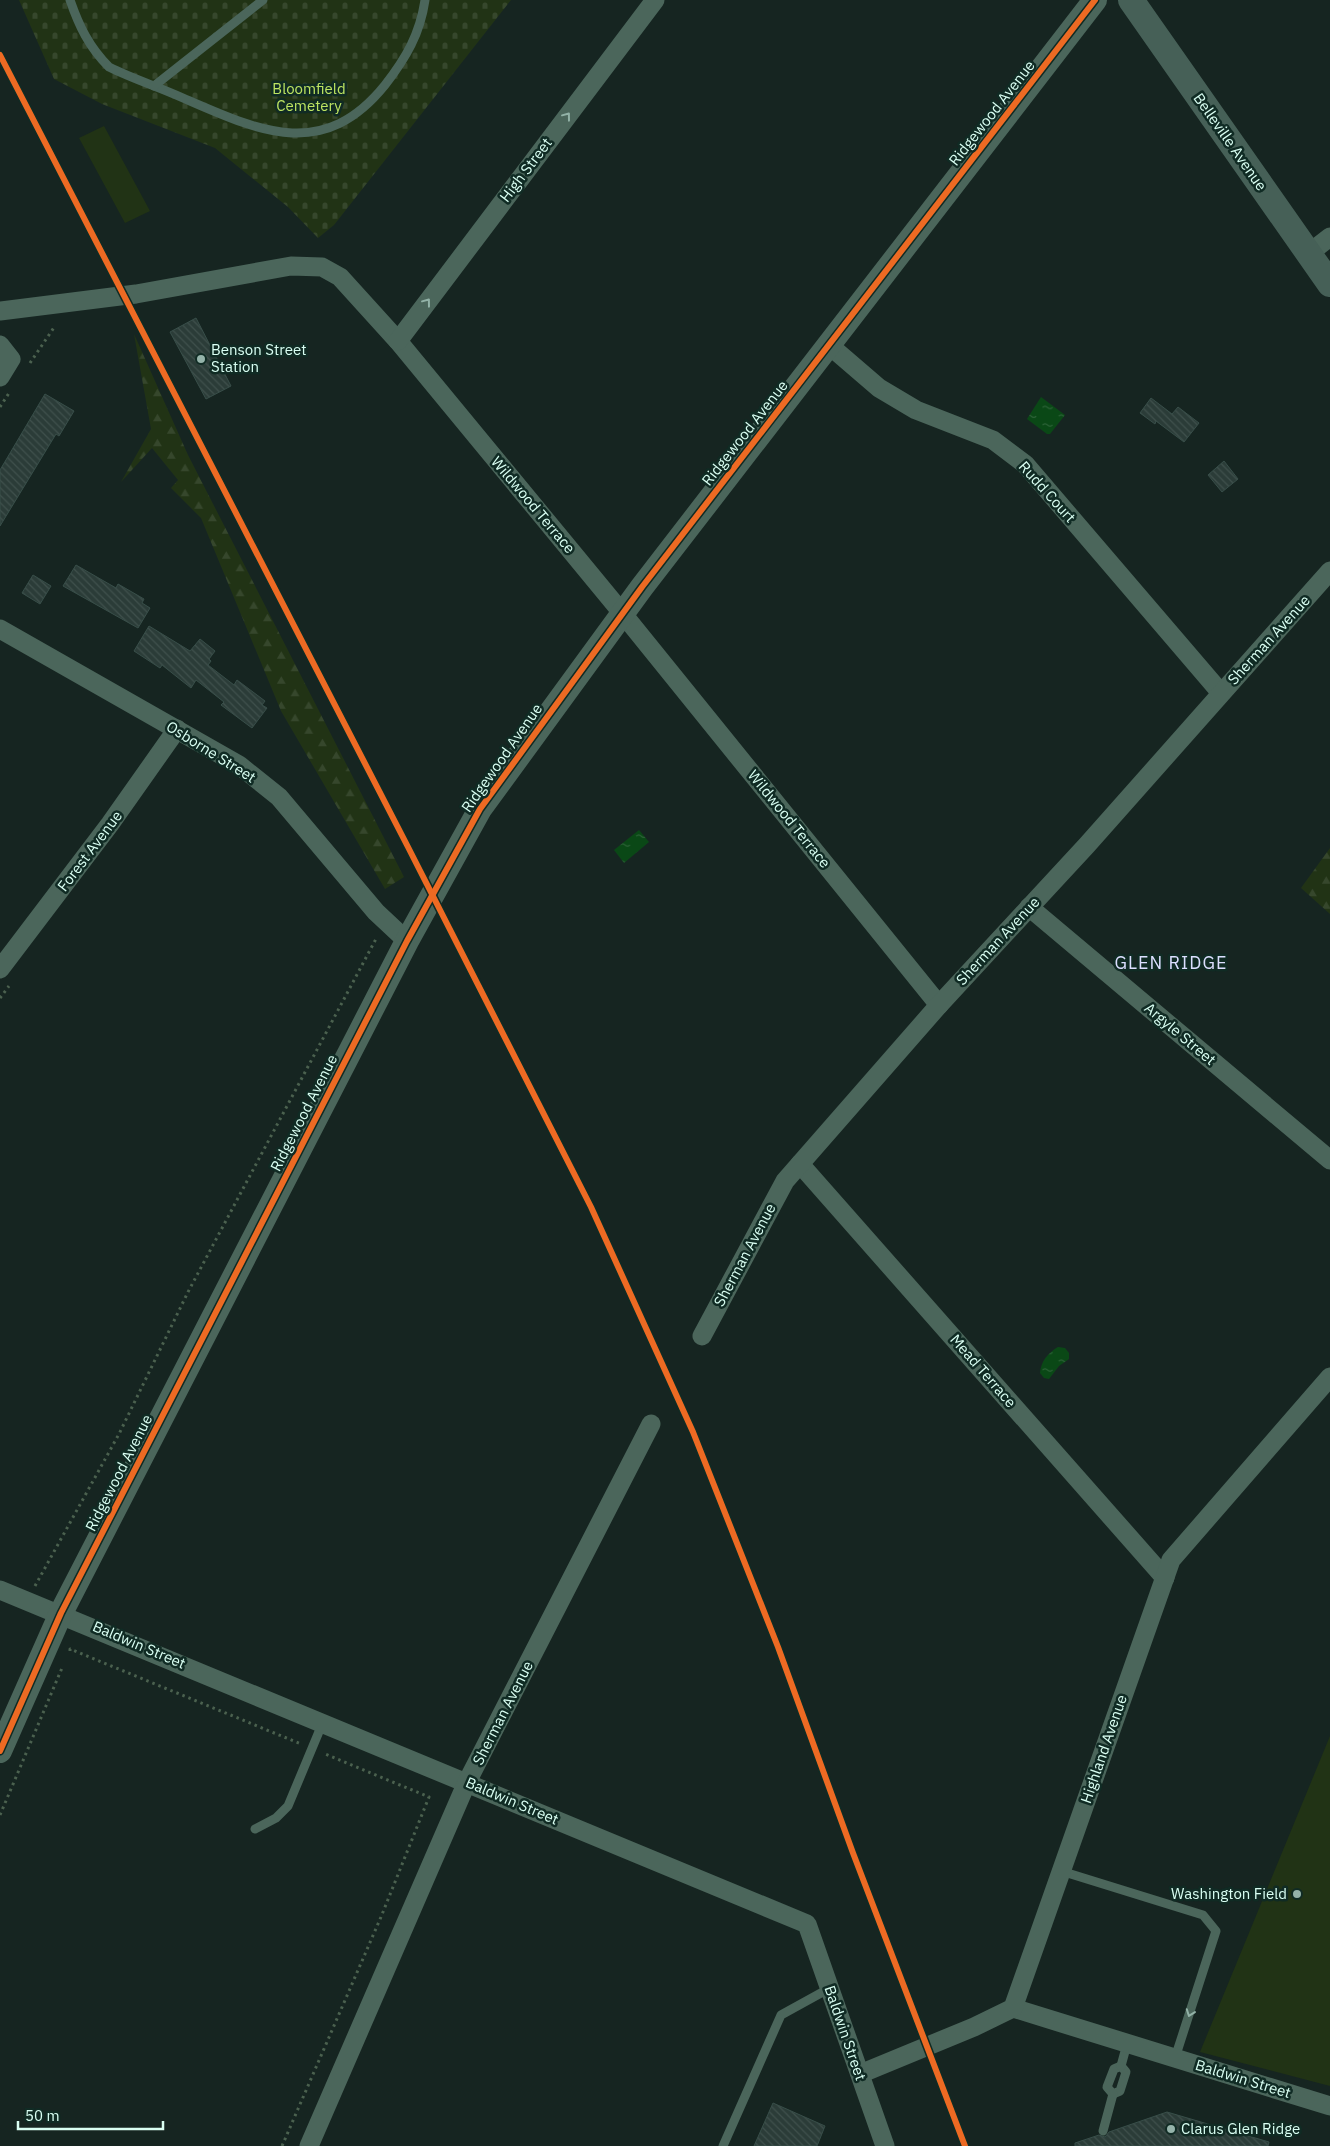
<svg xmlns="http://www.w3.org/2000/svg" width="1330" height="2146" font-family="'IBM Plex Sans',sans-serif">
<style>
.green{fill:#213315}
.forest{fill:url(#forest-firs)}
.cemetery{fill:url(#cemetery-stones)}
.water{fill:url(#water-ripples)}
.building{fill:url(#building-back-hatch);stroke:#384e49}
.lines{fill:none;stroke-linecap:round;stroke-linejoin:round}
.path{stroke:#4b614f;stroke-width:3;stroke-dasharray:2.5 4;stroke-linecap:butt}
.service{stroke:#4b665b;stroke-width:9}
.minor{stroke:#4b665b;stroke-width:19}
.tertiary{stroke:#4b665b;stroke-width:24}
.secondary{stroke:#466057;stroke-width:26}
.cycleway-casing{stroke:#102b24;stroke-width:9}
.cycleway{stroke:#ed6a23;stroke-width:6}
.oneway{stroke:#92b2a7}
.poi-dot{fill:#95b3aa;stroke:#102b24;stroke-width:2}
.labels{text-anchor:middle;stroke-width:5;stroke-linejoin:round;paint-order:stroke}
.park-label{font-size:15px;fill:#bde461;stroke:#102b24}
.street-label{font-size:15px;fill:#dafff3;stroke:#102b24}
.poi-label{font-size:15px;fill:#dafff3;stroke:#102b24;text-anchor:start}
.quarter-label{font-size:18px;letter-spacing:1px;fill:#dcdfff;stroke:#102b24}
</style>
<defs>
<pattern id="forest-firs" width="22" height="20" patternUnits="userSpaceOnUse" patternTransform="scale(1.25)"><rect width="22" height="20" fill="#213315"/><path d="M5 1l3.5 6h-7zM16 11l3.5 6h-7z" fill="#36472c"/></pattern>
<pattern id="cemetery-stones" width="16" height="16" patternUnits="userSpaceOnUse" patternTransform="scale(1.25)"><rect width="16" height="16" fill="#213315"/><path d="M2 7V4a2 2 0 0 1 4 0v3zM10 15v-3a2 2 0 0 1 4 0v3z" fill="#36472c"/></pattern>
<pattern id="water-ripples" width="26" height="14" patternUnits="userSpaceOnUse" patternTransform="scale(1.25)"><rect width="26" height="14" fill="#0a4816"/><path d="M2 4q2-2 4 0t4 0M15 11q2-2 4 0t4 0" fill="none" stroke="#2d6338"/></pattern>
<pattern id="building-back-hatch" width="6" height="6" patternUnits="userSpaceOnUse" patternTransform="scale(1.25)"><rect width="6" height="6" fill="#2b3c38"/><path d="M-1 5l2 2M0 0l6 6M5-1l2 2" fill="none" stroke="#3f504c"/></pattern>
</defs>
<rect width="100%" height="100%" fill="#162521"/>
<g class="green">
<polygon points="104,126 150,211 125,223 79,138"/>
<polygon points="1330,1736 1330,2086 1200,2052"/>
</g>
<g class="forest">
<polygon points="134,334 188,455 404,877 385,889 281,711 201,518 171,488 178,480 152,448 121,482 151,429"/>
<polygon points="1330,848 1330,914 1301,888"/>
</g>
<polygon class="cemetery" points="19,0 511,0 334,225 318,238 288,207 215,148 102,104 54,79"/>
<g class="water">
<polygon points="1041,397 1065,415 1050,434 1047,434 1027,419"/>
<polygon points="639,830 649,842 624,863 614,850"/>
<path d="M1058,1347L1065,1348L1069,1353V1359L1059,1366L1049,1379L1044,1378L1040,1373C1041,1361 1048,1353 1058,1347Z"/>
</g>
<g class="building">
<polygon points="196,318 231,386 206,399 170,332"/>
<polygon points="45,394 74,411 59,436 56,434 0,526 0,470"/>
<polygon points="1151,398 1172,414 1178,407 1199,423 1184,442 1156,421 1155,424 1140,413"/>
<polygon points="1224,461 1238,479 1222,492 1208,475"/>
<polygon points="76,565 116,588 118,584 144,599 142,603 150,608 138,628 63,586"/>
<polygon points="33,575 51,586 40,604 22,593"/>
<polygon points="149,626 190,651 200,639 215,651 209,659 211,661 208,665 234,685 237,680 265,701 262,705 267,708 252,728 221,705 224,702 196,680 191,688 162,665 160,668 134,651"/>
<polygon points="773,2103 825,2126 817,2146 754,2146"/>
<polygon points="1167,2112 1269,2142 1268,2146 1075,2146 1075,2143 1099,2135 1105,2137 1109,2132"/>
</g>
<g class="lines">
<g class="path">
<polyline points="30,363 55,326"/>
<polyline points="0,407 9,393"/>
<polyline points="0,998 9,986"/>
<polyline points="35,1586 119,1434 188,1292 377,937"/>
<polyline points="70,1651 70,1649 301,1744"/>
<polyline points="0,1815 62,1668"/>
<polyline points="282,2146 381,1917 429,1797 325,1754"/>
</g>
<g class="service">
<path d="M70,0C79,26 89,47 109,67C133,79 159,87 183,98C259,131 323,162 385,85C406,58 420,34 425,0"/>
<polyline points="154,86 263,0"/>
<polyline points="255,1829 276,1818 288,1806 323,1722"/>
<polyline points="1061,1871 1203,1915 1216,1931 1175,2058"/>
<polygon points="1121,2066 1126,2072 1120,2091 1113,2094 1107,2087 1114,2069"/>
<polyline points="1121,2066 1127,2044"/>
<polyline points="1103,2131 1113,2094"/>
<polyline points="723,2146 781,2015 830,1988"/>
</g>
<g class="minor">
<polyline points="1308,254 1330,237"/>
<polyline points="0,311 136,294 291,266 322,267 340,277 398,341 623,614 939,1005"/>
<polyline points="398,341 655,0"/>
<polyline points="0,345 11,359 0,377"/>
<polyline points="829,345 879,388 916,410 993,440 1025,464 1221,693"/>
<polyline points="0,629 239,765 279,797 376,912 407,941"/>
<polyline points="1029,907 1330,1160"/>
<polyline points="0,969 110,824 177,729"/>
<polyline points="800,1164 1165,1578"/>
<polyline points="702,1336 785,1181 939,1005 1087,845 1330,571"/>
<polyline points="0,1590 807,1924 885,2146"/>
<polyline points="1013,2008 1330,2106"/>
<polyline points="860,2074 974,2027 1013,2008 1171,1560 1330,1377"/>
<polyline points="309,2146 467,1782 651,1424"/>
</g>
<polyline class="tertiary" points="0,1751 61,1613 407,941 480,809 642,587 1095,0"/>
<polyline class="secondary" points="1131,0 1330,284"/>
<g class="cycleway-casing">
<g id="cycleway">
<polyline points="0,55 408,847 591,1207 693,1432 778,1647 853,1853 965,2146"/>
<polyline points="0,1751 61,1613 407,941 480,809 642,587 1095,0"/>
</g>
</g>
<use href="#cycleway" class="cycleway"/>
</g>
<defs><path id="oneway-chevron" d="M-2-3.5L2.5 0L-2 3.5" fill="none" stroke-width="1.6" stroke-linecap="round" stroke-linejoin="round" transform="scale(1.25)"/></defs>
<g class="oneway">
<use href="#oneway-chevron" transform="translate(567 116) rotate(-53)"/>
<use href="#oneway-chevron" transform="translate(427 302) rotate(-53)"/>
<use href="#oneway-chevron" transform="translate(1190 2013) rotate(110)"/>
</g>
<g class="poi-dot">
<circle cx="201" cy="359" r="5"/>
<circle cx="1297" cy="1894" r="5"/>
<circle cx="1171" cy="2129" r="5"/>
</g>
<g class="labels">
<g class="park-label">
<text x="309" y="94">Bloomfield<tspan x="309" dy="17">Cemetery</tspan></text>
</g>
<g class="street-label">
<text transform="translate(992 113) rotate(-52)" y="5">Ridgewood Avenue</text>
<text transform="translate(1230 142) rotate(55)" y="5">Belleville Avenue</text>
<text transform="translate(526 170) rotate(-53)" y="5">High Street</text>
<text transform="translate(745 433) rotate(-52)" y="5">Ridgewood Avenue</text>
<text transform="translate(1047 492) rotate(48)" y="5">Rudd Court</text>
<text transform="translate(533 505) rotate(50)" y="5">Wildwood Terrace</text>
<text transform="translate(1269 640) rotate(-48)" y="5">Sherman Avenue</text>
<text transform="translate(211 752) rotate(32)" y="5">Osborne Street</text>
<text transform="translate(502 758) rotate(-55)" y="5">Ridgewood Avenue</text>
<text transform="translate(789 819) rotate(51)" y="5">Wildwood Terrace</text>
<text transform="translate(90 851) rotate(-53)" y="5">Forest Avenue</text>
<text transform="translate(998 941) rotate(-47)" y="5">Sherman Avenue</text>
<text transform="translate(1180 1034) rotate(40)" y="5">Argyle Street</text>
<text transform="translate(304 1113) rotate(-63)" y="5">Ridgewood Avenue</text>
<text transform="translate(745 1255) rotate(-62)" y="5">Sherman Avenue</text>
<text transform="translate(983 1371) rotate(49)" y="5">Mead Terrace</text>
<text transform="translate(119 1473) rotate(-63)" y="5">Ridgewood Avenue</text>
<text transform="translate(139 1645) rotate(23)" y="5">Baldwin Street</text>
<text transform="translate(503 1713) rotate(-63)" y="5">Sherman Avenue</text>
<text transform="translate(1104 1749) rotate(-71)" y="5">Highland Avenue</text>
<text transform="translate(512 1801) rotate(23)" y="5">Baldwin Street</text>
<text transform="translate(845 2033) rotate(71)" y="5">Baldwin Street</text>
<text transform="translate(1243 2079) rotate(17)" y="5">Baldwin Street</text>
</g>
<g class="poi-label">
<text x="211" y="355">Benson Street<tspan x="211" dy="17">Station</tspan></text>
<text x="1287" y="1899" text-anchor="end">Washington Field</text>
<text x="1181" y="2134">Clarus Glen Ridge</text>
</g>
<g class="quarter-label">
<text x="1171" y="969">GLEN RIDGE</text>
</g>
</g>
<path d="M18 2121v8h145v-8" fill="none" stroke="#dafff3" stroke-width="2.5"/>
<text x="25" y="2121" font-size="15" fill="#dafff3" stroke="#102b24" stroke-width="4" paint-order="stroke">50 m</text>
</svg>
